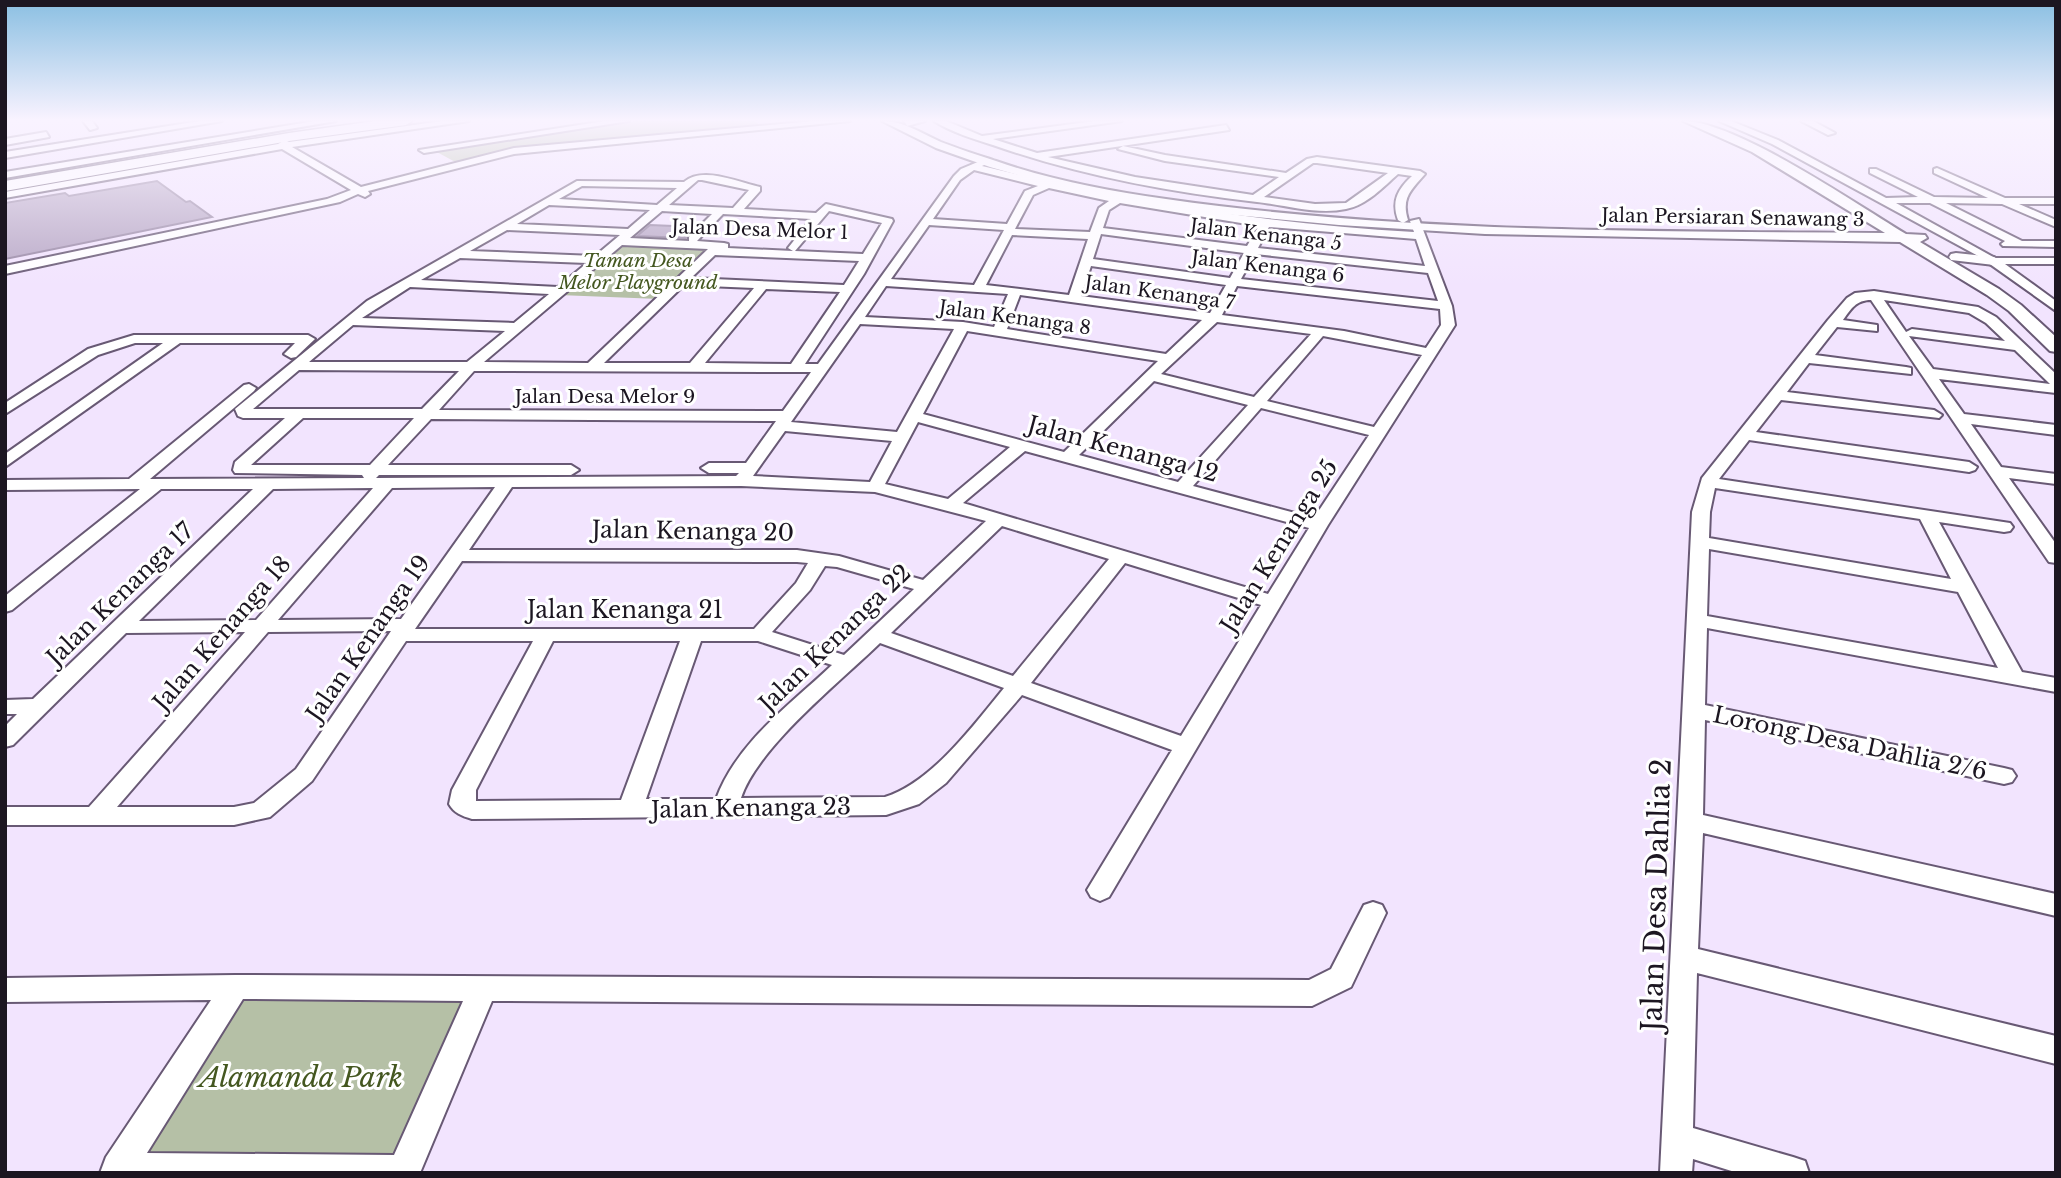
<svg xmlns="http://www.w3.org/2000/svg" width="2061" height="1178" font-family="'Libre Baskerville',serif">
<style>
.green{fill:#b5c0a6}
.building{fill:#b8a8c6;stroke:#9888a5;stroke-width:2}
.lines{fill:none;stroke-linecap:round;stroke-linejoin:round}
.minor-casing{stroke:#685974;stroke-width:4}
.tertiary-casing{stroke:#685974;stroke-width:4}
.primary-casing{stroke:#685974;stroke-width:3}
.minor{fill:#fff;fill-rule:evenodd}
.tertiary{fill:#fff;fill-rule:evenodd}
.primary{fill:#fff;fill-rule:evenodd}
.labels{text-anchor:middle;stroke-width:6;stroke-linejoin:round;paint-order:stroke}
.far-street-label{font-size:19px;fill:#1c1621;stroke:#fff}
.far-park-label{font-size:19px;font-style:italic;fill:#445720;stroke:#fff}
.street-label{font-size:23px;fill:#1c1621;stroke:#fff}
.near-street-label{font-size:28px;fill:#1c1621;stroke:#fff}
.near-park-label{font-size:28px;font-style:italic;fill:#445720;stroke:#fff}
</style>
<rect width="100%" height="100%" fill="#f2e4fe"/>
<g class="green">
<polygon points="635,121 755,121 762,127 549,145 516,149 459,164 435,151"/>
<polygon points="619,242 718,246 659,299 559,295"/>
<polygon points="235,988 483,988 405,1166 120,1166"/>
</g>
<g class="building">
<polygon points="157,181 186,202 190,201 212,217 5,259 5,203 65,193 69,196"/>
<polygon points="650,225 696,227 686,238 637,236"/>
</g>
<g class="lines">
<g class="minor-casing">
<g id="minor">
<polygon points="83,121 92,121 97,128 90,130"/>
<polygon points="200,121 222,121 5,158 5,152"/>
<polygon points="315,121 336,121 5,178 5,172"/>
<polygon points="443,121 469,121 292,147 361,187 514,148 814,121 850,121 514,154 368,191 370,194 365,197 358,194 340,202 5,274 5,266 327,199 351,190 282,149 5,198 5,192 278,144 285,140 289,142"/>
<polygon points="605,121 629,121 424,153 419,150"/>
<polygon points="904,121 925,121 907,126"/>
<path d="M934,121H946L982,136L1095,121H1122L993,139L1037,153L1226,125L1229,130L1048,157L1135,177L1253,195L1279,177L1165,161L1118,149L1123,146L1165,155L1286,173L1307,159L1317,157L1420,171L1425,174C1411,190 1401,198 1408,220L1403,223L1398,220C1391,201 1398,189 1412,176L1398,174C1383,187 1367,205 1346,209C1317,215 1286,205 1257,202C1168,192 1078,175 993,145C974,139 951,132 934,121ZM1313,163H1317L1388,173L1346,203L1315,204L1264,197Z"/>
<polygon points="1719,121 1731,121 1778,140 1886,198 1918,197 1870,173 1870,169 1876,169 1934,197 1988,198 1934,173 1934,169 1937,168 2005,198 2056,198 2056,204 2019,204 2056,220 2056,227 2002,204 1946,203 2022,241 2056,241 2056,247 2003,246 2001,244 2005,241 1930,203 1896,203 1995,258 2056,258 2056,264 2005,264 2056,301 2056,311 1980,257 1772,144"/>
<polygon points="1801,121 1813,121 1835,133 1828,135"/>
<polygon points="46,132 49,137 5,145 5,139"/>
<path d="M985,159L990,162L982,166C1125,201 1267,224 1414,232L1410,221L1419,219L1452,306L1455,325L1328,525L1109,897L1100,901L1091,897L1087,890L1172,750L1022,695L946,783L919,804L886,815L472,819C462,816 454,813 449,804L452,790L533,641H406L312,781L270,817L234,825H5V807H89L245,632L126,633L13,745L5,747V726L17,714H5V700L33,699L253,489H161L12,610L5,612V596L140,489L5,490V480L129,479L244,385L249,384L256,388L254,391L150,479L364,478L362,475L235,473L233,470L235,462L285,418H243L238,416L235,409L367,301L577,181L684,182C703,166 738,182 760,187V191L744,209L816,213L826,204L892,219L893,221L864,274L805,364H818L954,176L961,169ZM974,170L1038,186L1025,191L1007,224L933,219L960,180ZM698,180H702L749,190L733,208L669,205ZM582,186L677,188L657,205L559,199ZM1049,188L1109,201L1099,208L1090,232L1015,229L1033,195ZM1120,203L1259,226L1247,246L1103,228L1109,210ZM549,205L650,210L628,229L517,224ZM662,211L712,214L689,237V241L630,238ZM829,211L882,223L863,254L795,251ZM723,214L811,219L788,248L793,251L728,248V244L724,243L697,241ZM929,225L1004,230L974,285L891,279ZM1269,227L1416,239L1425,266L1258,248ZM507,230L620,235L595,256L470,251ZM1101,234L1244,253L1230,278L1093,259ZM1012,235L1088,239L1069,295L986,285ZM622,245L708,249L588,363L484,362ZM1255,254L1428,273L1438,301L1241,279ZM715,255L859,261L844,285L691,278ZM460,258L587,263L558,287L421,280ZM1091,266L1226,285L1210,313L1081,296ZM684,285L754,288L690,363H604ZM886,286L1008,294L994,327L963,322L865,317ZM1237,286L1440,309L1441,325L1426,348L1344,331L1222,315ZM410,287L549,294L514,323L362,318ZM766,289L840,292L791,364L705,363ZM1020,295L1202,320L1166,354L1007,329ZM1217,322L1311,334L1254,397L1161,374ZM860,324L954,329L897,432L791,422ZM353,325L505,331L467,362H309ZM967,331L1158,361L1064,452L923,414ZM1323,336L1422,355L1374,427L1267,401ZM299,370L459,371L422,409H253ZM474,371L795,372H811L783,411L439,410ZM1154,381L1248,405L1178,482L1079,455ZM1261,408L1369,435L1314,518L1193,486ZM303,418H414L370,465H251ZM431,419L776,421L746,463H709L701,468L709,473H739L736,476L376,478L379,475H571L579,470L571,465H388ZM918,422L1010,447L948,499L885,484ZM785,431L892,441L870,482L753,476ZM1025,451L1309,528L1268,594L963,503ZM741,486L875,492L986,521L923,580L839,556L797,550H469L512,487ZM495,487L401,619L278,620L392,488ZM373,488L256,620L139,621L273,489ZM1002,526L1109,559L1013,676L891,633ZM462,561L797,562L808,563L796,583L754,629H415ZM1125,563L1261,605L1181,736L1031,683ZM825,566L837,567L914,589L844,655L772,632L810,590ZM391,631L296,769L254,803L234,807H117L268,632ZM553,641H680L621,800L476,801V790ZM701,641H758L832,665C790,705 737,742 716,799H646ZM880,643L1004,688C973,726 932,782 885,797L741,798C758,747 840,682 880,643Z"/>
<path d="M1874,291L1978,307L1996,317L2056,374V393L1939,379L1964,414L2056,425V435L1971,424L2001,467L2056,474V484L2009,478L2056,544V563L2049,562L1871,300C1856,300 1851,309 1843,320L1877,325V331L1837,327L1815,355L1906,367L1911,368V374L1809,363L1787,392L1934,410L1942,415L1939,418L1781,400L1756,432L1969,462L1977,467L1975,470L1969,472L1749,440L1719,479L2010,523L2013,527L2010,531L2004,532L1939,522L2022,672L2056,678V692L1707,628L1705,705L2004,768L2012,770L2016,776L2012,782L2004,784L1705,720L1703,815L2056,894V916L1703,833L1698,949L2056,1036V1064L1697,973L1693,1128L1793,1157L1805,1161L1809,1173H1738L1693,1159L1692,1173H1660L1692,512L1702,478L1828,320L1847,298L1855,293ZM1884,300L1969,313L1986,323L2005,341L1912,329L1906,332ZM1909,336L2015,350L2050,384L1933,369ZM1715,488L1920,519L1951,579L1709,538L1710,512ZM1709,549L1958,592L1998,668L1707,616Z"/>
<polygon points="134,335 308,335 315,339 296,357 291,358 284,354 295,343 180,343 5,467 5,454 163,343 135,343 98,355 5,414 5,403 88,349"/>
<path d="M1373,902L1382,905L1386,913L1351,987L1312,1006L492,1001L420,1173H100L106,1157L211,1000L5,1002V978L235,975L1309,980L1331,969L1364,905ZM243,999L463,1001L394,1155L147,1153Z"/>
</g>
</g>
<g class="tertiary-casing">
<g id="tertiary">
<path d="M882,121C904,121 921,133 941,142C959,149 978,155 996,161C1051,180 1109,191 1166,199C1404,233 1646,231 1885,233L1752,152L1683,121C1736,121 1856,204 1906,234L1925,235L1927,238L1920,242L1999,289L2021,305L2056,337V352L2050,351L2009,311L1987,295L1900,242L1485,234L1339,225L1224,214L1108,197L1046,183L990,167L936,148Z"/>
<polygon points="1956,253 1994,257 2001,261 1994,265 1951,260 1949,257 1951,254"/>
</g>
</g>
<g class="primary-casing">
<polygon id="primary" points="375,121 412,121 406,125 289,141 5,191 5,181 289,133"/>
</g>
<use href="#minor" class="minor"/>
<use href="#tertiary" class="tertiary"/>
<use href="#primary" class="primary"/>
</g>
<linearGradient id="sky" x2="0" y2="1"><stop stop-color="#8abfe2"/><stop offset="0.42" stop-color="#f9f3ff"/><stop offset="1" stop-color="#f9f3ff" stop-opacity="0"/></linearGradient>
<rect width="2061" height="286" fill="url(#sky)"/>
<g class="labels">
<g class="far-street-label">
<text transform="translate(1733 217) rotate(1)" y="7">Jalan Persiaran Senawang 3</text>
<text transform="translate(760 229) rotate(2)" y="7">Jalan Desa Melor 1</text>
<text transform="translate(1266 234) rotate(7)" y="7">Jalan Kenanga 5</text>
<text transform="translate(1268 266) rotate(7)" y="7">Jalan Kenanga 6</text>
<text transform="translate(1160 292) rotate(8)" y="7">Jalan Kenanga 7</text>
<text transform="translate(1015 317) rotate(8)" y="7">Jalan Kenanga 8</text>
<text x="605" y="403">Jalan Desa Melor 9</text>
</g>
<g class="far-park-label">
<text x="638" y="267">Taman Desa<tspan x="638" dy="22">Melor Playground</tspan></text>
</g>
<g class="street-label">
<text transform="translate(1123 449) rotate(15)" y="8">Jalan Kenanga 12</text>
<text transform="translate(693 531) rotate(1)" y="8">Jalan Kenanga 20</text>
<text transform="translate(1279 546) rotate(-58)" y="8">Jalan Kenanga 25</text>
<text transform="translate(120 594) rotate(-44)" y="8">Jalan Kenanga 17</text>
<text x="625" y="618">Jalan Kenanga 21</text>
<text transform="translate(222 633) rotate(-49)" y="8">Jalan Kenanga 18</text>
<text transform="translate(368 638) rotate(-55)" y="8">Jalan Kenanga 19</text>
<text transform="translate(835 638) rotate(-44)" y="8">Jalan Kenanga 22</text>
<text transform="translate(1850 743) rotate(12)" y="8">Lorong Desa Dahlia 2/6</text>
<text transform="translate(751 808) rotate(-1)" y="8">Jalan Kenanga 23</text>
</g>
<g class="near-street-label">
<text transform="translate(1656 895) rotate(-88)" y="10">Jalan Desa Dahlia 2</text>
</g>
<g class="near-park-label">
<text x="301" y="1087">Alamanda Park</text>
</g>
</g>
<rect width="2061" height="1178" fill="none" stroke="#1c1621" stroke-width="14"/>
</svg>
